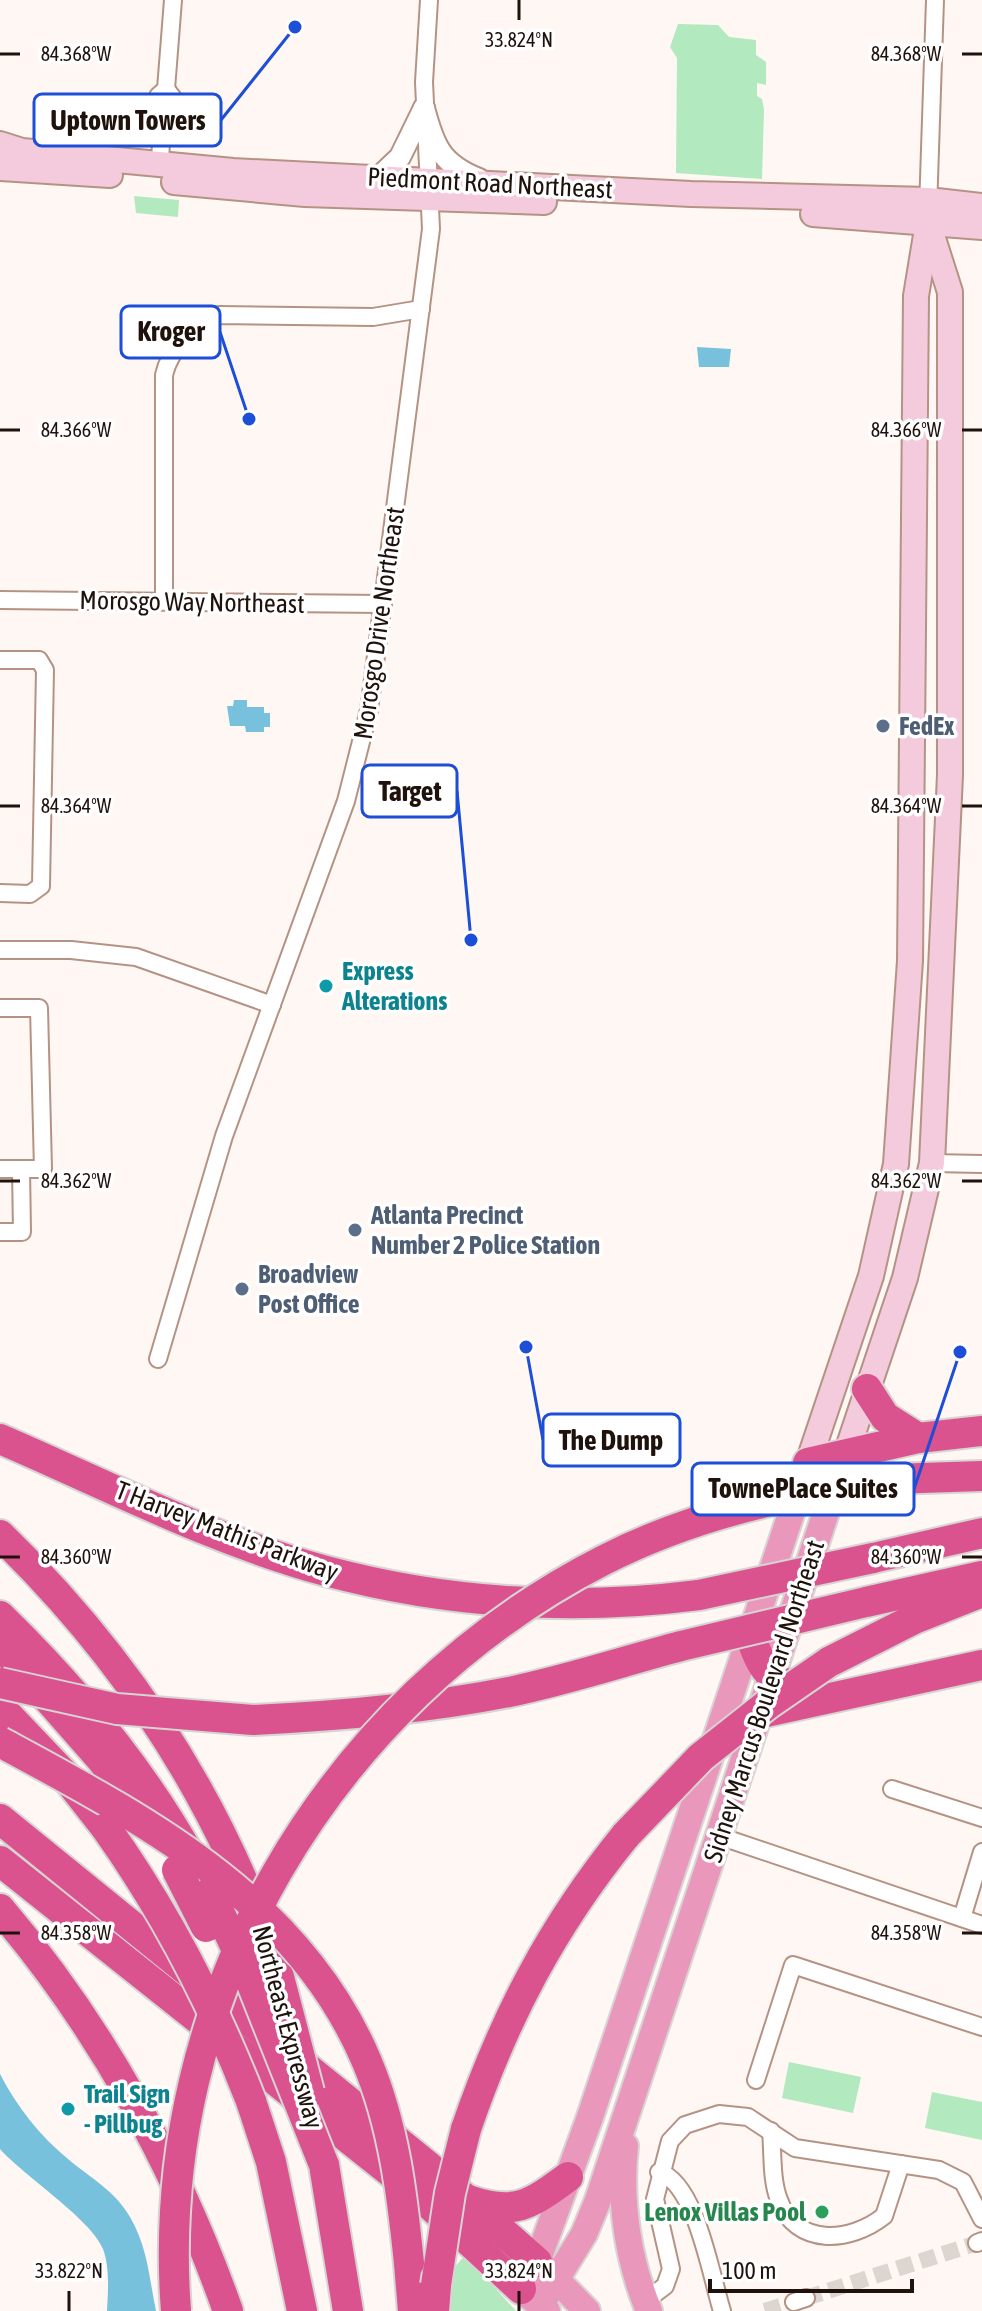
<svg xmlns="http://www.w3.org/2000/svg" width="982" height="2311" font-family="'Asap Condensed',sans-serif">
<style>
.green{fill:#b2e9be}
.water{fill:#77c1dd}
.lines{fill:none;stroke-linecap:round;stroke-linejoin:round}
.minor-tunnel{stroke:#ddd5d0;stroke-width:16;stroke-dasharray:16 8;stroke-linecap:butt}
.minor-casing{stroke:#b59384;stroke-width:20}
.tertiary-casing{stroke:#b59384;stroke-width:24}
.secondary-casing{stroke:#b59384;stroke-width:28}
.primary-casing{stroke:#d7d4d3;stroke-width:30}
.motorway-casing{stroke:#d7d4d3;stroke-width:34}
.minor{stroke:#fff;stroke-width:16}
.tertiary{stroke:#fff;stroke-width:20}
.secondary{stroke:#f4cbdd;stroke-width:24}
.primary{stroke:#e997bb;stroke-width:26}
.motorway{stroke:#da528e;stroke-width:30}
.motorway-bridge-casing{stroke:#d7d4d3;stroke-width:34;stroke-linecap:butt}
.motorway-bridge{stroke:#da528e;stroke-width:30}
.ticks{fill:none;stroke:#1f120d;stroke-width:3}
.service-dot{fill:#5c6f8a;stroke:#fff;stroke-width:3}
.culture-dot{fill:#0f9aa8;stroke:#fff;stroke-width:3}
.leisure-dot{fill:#2e9e5b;stroke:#fff;stroke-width:3}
.labels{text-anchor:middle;stroke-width:7;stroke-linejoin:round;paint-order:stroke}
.street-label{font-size:26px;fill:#1f120d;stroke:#fff}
.service-label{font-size:26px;font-weight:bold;fill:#4e5e75;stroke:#fff;text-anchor:start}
.culture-label{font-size:26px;font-weight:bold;fill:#0d838f;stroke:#fff;text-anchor:start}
.leisure-label{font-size:26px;font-weight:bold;fill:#27864d;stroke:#fff;text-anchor:end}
.ticks-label{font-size:20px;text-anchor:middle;fill:#1f120d;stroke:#fff;stroke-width:7;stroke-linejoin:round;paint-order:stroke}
.leader{fill:none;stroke:#1d4ed8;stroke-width:3}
.callout-dot{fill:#1d4ed8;stroke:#fff;stroke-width:3}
.callout{fill:#fff;stroke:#1d4ed8;stroke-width:3}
.callout-label{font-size:28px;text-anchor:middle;font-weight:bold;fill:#1f120d}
</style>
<rect width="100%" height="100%" fill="#fef7f3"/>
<g class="green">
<polygon points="678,24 718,25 729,37 756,40 756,55 766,62 766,85 757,83 757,96 762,99 764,109 762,179 676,173 677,58 670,47"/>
<polygon points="134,196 179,200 178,217 136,213"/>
<polygon points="789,2062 861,2077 853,2113 782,2098"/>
<polygon points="932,2092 982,2102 982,2140 925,2128"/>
<polygon points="465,2255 516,2311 447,2311 448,2275"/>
</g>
<g class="water">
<polygon points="697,347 731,349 729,367 699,367"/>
<polygon points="234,700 247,700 247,707 264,707 264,713 270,713 270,727 264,727 264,732 246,732 245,726 230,726 227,706 233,706"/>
<path d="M0,2074C17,2107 40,2136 68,2159C92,2179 114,2190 130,2217C148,2248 149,2278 156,2311H107C108,2291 110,2268 103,2249C91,2219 25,2177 0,2149Z"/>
</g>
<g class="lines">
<g class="minor-tunnel">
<polyline points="806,2298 977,2243"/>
<polyline points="765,2311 794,2302"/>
</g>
<g class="minor-casing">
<g id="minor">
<polyline points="161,141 170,133 173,98 166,89"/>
<polyline points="160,164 161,141 155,131 158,96 166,89 173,0"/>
<polyline points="928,209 935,0"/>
<polyline points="0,600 383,604"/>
<path d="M164,601V375C169,351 196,321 219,315L373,317L421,309"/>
<polyline points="0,660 39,660 45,670 41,886 30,894 0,893"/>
<polyline points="0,950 71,950 136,957 272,1005"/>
<polyline points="0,1008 39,1008 43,1169 0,1169"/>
<polyline points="932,1163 982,1164"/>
<polyline points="0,1232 22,1232 21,1169"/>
<polyline points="158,1359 224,1136 346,801 369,710 431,229 424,82 429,0"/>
<polyline points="892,1789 982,1818"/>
<polyline points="719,1836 982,1925"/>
<polyline points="962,1918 982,1852"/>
<polyline points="756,2080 793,1965 982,2027"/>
<path d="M771,2131C773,2152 771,2180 779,2200C796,2247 850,2243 884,2216L901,2164"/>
<path d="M659,2172C696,2183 711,2276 722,2311"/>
<polyline points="977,2243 982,2241"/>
<polyline points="645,2301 665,2286 671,2269 655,2199 670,2141 685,2125 719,2114 748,2117 795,2148 939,2170 963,2182 982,2219"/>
<polyline points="794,2302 806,2298"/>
</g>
</g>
<g class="tertiary-casing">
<g id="tertiary">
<path d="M424,108C434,146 441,164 479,179"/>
<polyline points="379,177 400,157 424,108"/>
</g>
</g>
<g class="secondary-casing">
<g id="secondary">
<polyline points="0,144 22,151 233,171 691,194 928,200 982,206"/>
<polyline points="0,168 110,175"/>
<polyline points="174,182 305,194 544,202"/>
<polyline points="813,214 982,227"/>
<polyline points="846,1454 905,1278 932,1163 950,775 950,292 930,229"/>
<polyline points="808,1463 871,1276 896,1164 910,961 916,296 928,223"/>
</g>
</g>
<g class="primary-casing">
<g id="primary">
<path d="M625,2146C619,2202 628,2260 649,2311"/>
<polyline points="545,2268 587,2311"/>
<polyline points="541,2304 584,2234 598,2200 840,1470"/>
<polyline points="547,2311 521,2289 537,2262 590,2117 808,1463"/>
</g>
</g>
<g class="motorway-casing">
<g id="motorway">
<polyline points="867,1389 885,1417 918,1438"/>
<path d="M0,1439C107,1485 214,1541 326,1571C449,1604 573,1611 699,1595"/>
<polyline points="808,1463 918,1438 982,1431"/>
<polyline points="891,1479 982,1476"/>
<path d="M0,1535C128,1659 224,1807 279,1977"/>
<polyline points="873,1558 982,1533"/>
<polyline points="866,1602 982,1576"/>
<path d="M0,1616C74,1688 139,1765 190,1856"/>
<path d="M751,1637C764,1678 774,1680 813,1694"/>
<polyline points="0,1644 102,1760 149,1824"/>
<polyline points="829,1662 914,1619 982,1592"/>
<polyline points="0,1707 62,1772 106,1828"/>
<polyline points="761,1713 982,1665"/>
<path d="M253,1720C339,1716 424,1709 509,1692C567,1680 624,1661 681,1646"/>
<polyline points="0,1819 429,2167 537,2262"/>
<polyline points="0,1861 417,2193 521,2289"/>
<path d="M0,1909C100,2026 177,2166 228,2311"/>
<polyline points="251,2101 271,2162 302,2311"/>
<path d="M466,2129C504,2018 552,1926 626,1835"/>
<polyline points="324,2165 348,2311"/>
<path d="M468,2200C515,2216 530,2205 568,2177"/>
<polyline points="409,2263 413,2311"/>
<polyline points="434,2311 436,2285"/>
</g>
</g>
<use href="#minor" class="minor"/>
<use href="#tertiary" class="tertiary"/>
<use href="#secondary" class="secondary"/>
<use href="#primary" class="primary"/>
<use href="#motorway" class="motorway"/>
<g class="motorway-bridge-casing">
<g id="motorway-bridge">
<polyline points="699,1595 873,1558"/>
<polyline points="681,1646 866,1602"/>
<polyline points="0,1683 117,1709 253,1720"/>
<path d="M0,1742C146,1821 299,1900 367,2062C394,2126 402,2195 409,2263"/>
<path d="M106,1828C167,1914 213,2003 251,2101"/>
<polyline points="626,1835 701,1757 768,1704 829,1662"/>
<polyline points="177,1870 206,1927"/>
<polyline points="210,1892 248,1974 324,2165"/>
<polyline points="279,1977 309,2092"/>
<polyline points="436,2285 450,2193 466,2129"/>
<path d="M176,2311C152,1999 328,1701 604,1560C694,1514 792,1493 891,1479"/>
</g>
</g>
<use href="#motorway-bridge" class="motorway-bridge"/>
</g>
<path class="ticks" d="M519,0V20M0,54H20M962,54H982M0,430H20M962,430H982M0,806H20M962,806H982M0,1181H20M962,1181H982M0,1557H20M962,1557H982M0,1933H20M962,1933H982M69,2291V2311M519,2291V2311"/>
<g class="service-dot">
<circle cx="883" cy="726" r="8"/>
<circle cx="355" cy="1230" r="8"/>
<circle cx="242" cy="1289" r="8"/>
</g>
<g class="culture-dot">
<circle cx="326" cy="986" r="8"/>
<circle cx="68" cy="2109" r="8"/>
</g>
<circle class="leisure-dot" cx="822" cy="2212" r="8"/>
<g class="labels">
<g class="street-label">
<text transform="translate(490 183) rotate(3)" y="9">Piedmont Road Northeast</text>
<text transform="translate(192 602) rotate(1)" y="9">Morosgo Way Northeast</text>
<text transform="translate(379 623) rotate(-82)" y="9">Morosgo Drive Northeast</text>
<text transform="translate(227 1531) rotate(21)" y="9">T Harvey Mathis Parkway</text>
<text transform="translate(764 1701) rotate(-72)" y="9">Sidney Marcus Boulevard Northeast</text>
<text transform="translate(288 2027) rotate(75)" y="9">Northeast Expressway</text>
</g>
<g class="service-label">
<text x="899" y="735">FedEx</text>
<text x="371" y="1224">Atlanta Precinct<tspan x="371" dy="30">Number 2 Police Station</tspan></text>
<text x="258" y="1283">Broadview<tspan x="258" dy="30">Post Office</tspan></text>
</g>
<g class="culture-label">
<text x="342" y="980">Express<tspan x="342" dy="30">Alterations</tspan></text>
<text x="84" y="2103">Trail Sign<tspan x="84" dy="30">- Pillbug</tspan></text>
</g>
<g class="leisure-label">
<text x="806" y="2221">Lenox Villas Pool</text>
</g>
</g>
<g class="ticks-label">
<text x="519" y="47">33.824°N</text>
<text x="906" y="61">84.368°W</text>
<text x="76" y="61">84.368°W</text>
<text x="906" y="437">84.366°W</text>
<text x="76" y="437">84.366°W</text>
<text x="906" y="813">84.364°W</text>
<text x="76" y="813">84.364°W</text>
<text x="76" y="1188">84.362°W</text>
<text x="906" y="1188">84.362°W</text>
<text x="76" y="1564">84.360°W</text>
<text x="906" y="1564">84.360°W</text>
<text x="76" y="1940">84.358°W</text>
<text x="906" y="1940">84.358°W</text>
<text x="69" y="2278">33.822°N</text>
<text x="519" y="2278">33.824°N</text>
</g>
<path class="leader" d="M295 27L221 120M249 419L220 332M471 940L457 791M526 1347L543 1440M960 1352L914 1489"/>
<g class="callout-dot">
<circle cx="295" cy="27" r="8"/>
<circle cx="249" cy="419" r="8"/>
<circle cx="471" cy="940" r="8"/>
<circle cx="526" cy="1347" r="8"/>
<circle cx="960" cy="1352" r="8"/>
</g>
<g class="callout">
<rect x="34" y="94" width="187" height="52" rx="8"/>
<rect x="121" y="306" width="99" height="52" rx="8"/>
<rect x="362" y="765" width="95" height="52" rx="8"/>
<rect x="543" y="1414" width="137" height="52" rx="8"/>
<rect x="692" y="1463" width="222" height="52" rx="8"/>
</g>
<g class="callout-label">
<text x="128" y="130">Uptown Towers</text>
<text x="171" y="341">Kroger</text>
<text x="410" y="801">Target</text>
<text x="611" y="1450">The Dump</text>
<text x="803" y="1498">TownePlace Suites</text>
</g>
<path d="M710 2279v12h202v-12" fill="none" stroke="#1f120d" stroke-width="4"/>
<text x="722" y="2279" font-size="24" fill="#1f120d" stroke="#ffffff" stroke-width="6" paint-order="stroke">100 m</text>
</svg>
